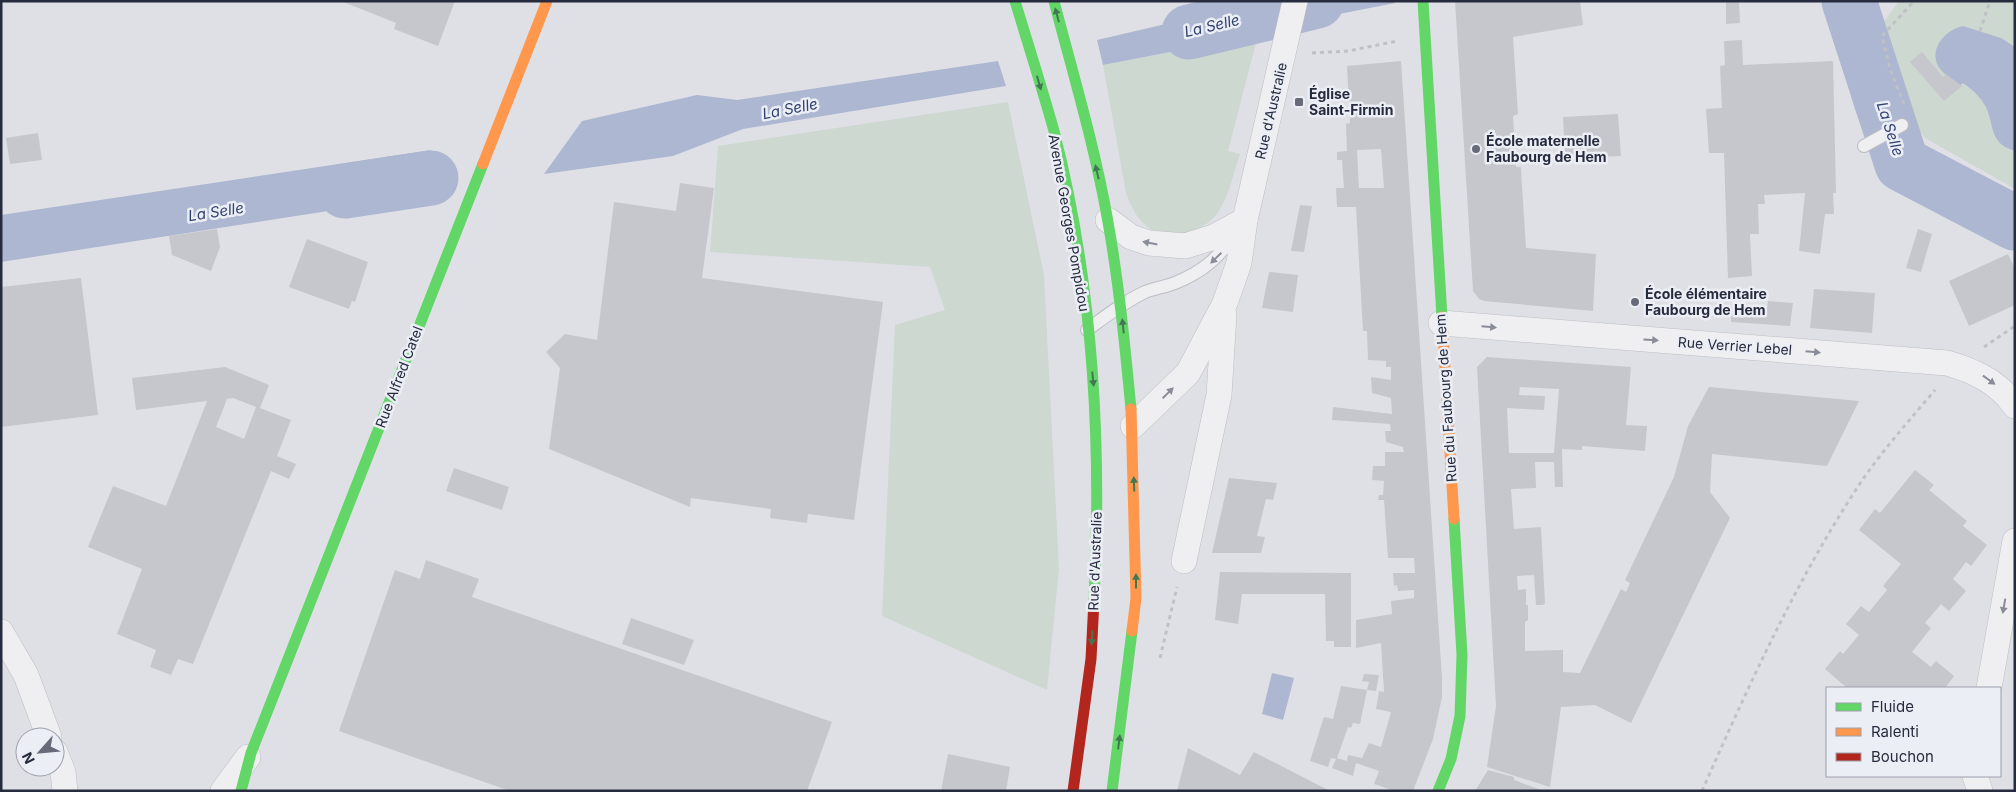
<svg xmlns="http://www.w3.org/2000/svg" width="2016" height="792" font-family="Inter,sans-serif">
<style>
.green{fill:#cdd8d0}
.water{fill:#adb7d1}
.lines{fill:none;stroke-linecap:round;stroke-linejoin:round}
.river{stroke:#adb7d1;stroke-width:55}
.building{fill:#c5c7cc;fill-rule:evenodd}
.lane-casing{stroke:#bdbec3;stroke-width:14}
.street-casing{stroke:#bdbec3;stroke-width:26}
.path{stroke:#c0c1c6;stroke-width:3;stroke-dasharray:4 4;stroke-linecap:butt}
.lane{stroke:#efeff1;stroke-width:12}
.street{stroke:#efeff1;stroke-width:25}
.fast{stroke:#63d668;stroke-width:11}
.slow{stroke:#ff974d;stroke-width:11}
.jam{stroke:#b3261e;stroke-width:11}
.oneway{fill:#417851}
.oneway2{fill:#8a8d98}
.poi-dot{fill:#676a78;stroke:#eceef5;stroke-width:2}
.labels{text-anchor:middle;stroke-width:5;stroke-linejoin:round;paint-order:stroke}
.poi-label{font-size:14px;font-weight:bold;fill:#262b3e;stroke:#eceef5;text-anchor:start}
.street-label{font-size:14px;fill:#262b3e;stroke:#eceef5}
.water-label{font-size:15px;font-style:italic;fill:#304172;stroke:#eceef5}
</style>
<rect width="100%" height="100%" fill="#dfe0e5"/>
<g class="green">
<polygon points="1899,1 2015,1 2015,189 1925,138 1897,100 1878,30"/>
<path d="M1258,35L1228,151L1240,154C1233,174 1229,198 1216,215C1202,233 1169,241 1149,228C1137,219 1131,207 1126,193L1103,65Z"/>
<polygon points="1008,102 1044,275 1059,569 1047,690 882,616 895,325 945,310 930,267 710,252 718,146"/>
</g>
<g class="water">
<polygon points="1247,1 1267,1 1258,35 1103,65 1097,40 1213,13"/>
<polygon points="1323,1 1395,1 1395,3 1319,18"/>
<polygon points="1822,1 1865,1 1876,43 1838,50"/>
<path d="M1963,26L2001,38L2015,47V151C1992,144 1994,131 1988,112C1984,100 1973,90 1963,83L1960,85C1953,80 1946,76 1941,70C1926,52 1944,30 1963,26Z"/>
<polygon points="1879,51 1891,107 1897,122 1866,139 1855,109 1840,57"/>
<polygon points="998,61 1006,86 743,129 673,156 544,174 582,121 697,95 737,100"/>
<path d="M1903,133C1925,168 1978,191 2015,210V250C1975,229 1892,189 1871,149Z"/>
<polygon points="431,150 412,198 1,262 1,215"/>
<polygon points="1272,673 1294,678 1283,720 1262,714"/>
</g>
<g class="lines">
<g class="river">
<polyline points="1849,1 1902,164 2015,223"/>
<polyline points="1189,32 1317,1"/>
<polyline points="345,191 431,178"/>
</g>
</g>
<g class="building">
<polygon points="341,1 455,1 438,46 394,29 396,23"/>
<polygon points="1455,1 1580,1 1583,25 1513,37 1518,114 1513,116 1516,167 1521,167 1521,170 1526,248 1596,254 1593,311 1484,301 1479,299 1473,291"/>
<polygon points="1726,1 1739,1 1740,23 1726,24"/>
<polygon points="1742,40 1743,65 1833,61 1836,193 1833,193 1834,214 1825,214 1820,254 1799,251 1805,193 1764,195 1765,204 1758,204 1759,234 1750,234 1752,276 1728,278 1724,153 1709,153 1706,109 1722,108 1720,66 1725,65 1724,41"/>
<polygon points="1922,52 1943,77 1946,74 1962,86 1944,101 1910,62"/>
<path d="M1401,61L1442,678V697L1433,739L1413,791H1395L1374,784L1379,771L1356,763L1353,776L1332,768L1336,759L1331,758L1328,767L1310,761L1324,717L1333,719L1341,686L1367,690L1360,724L1353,723L1351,728L1348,727L1337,758L1347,761L1348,755L1362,758L1369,743L1381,747L1391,712L1376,709L1379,691L1384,692L1381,643L1356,648V620L1392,614L1391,601L1414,598V590L1398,591L1397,585L1394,586L1393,573H1415L1414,558H1388L1384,500H1378L1379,495H1383L1384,481L1372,480L1373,466H1385V452H1404L1403,447L1386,442L1385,431H1391L1390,424L1332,420L1333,407L1392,414L1391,398L1372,393L1371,377L1391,380V367H1386V361L1368,360L1367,331H1363L1356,207H1337L1336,188H1344L1342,160H1337V152L1347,151L1346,124L1350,123L1347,66ZM1381,149L1384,188H1359L1357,150Z"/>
<polygon points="1618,114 1621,156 1565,158 1563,117"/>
<polygon points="38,133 42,160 10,164 6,138"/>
<polygon points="680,183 714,188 702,278 883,302 854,520 808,514 807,523 770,518 771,509 691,498 690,507 549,449 560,368 546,352 565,334 597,340 614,202 676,211"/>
<polygon points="1300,205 1312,206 1304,252 1291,251"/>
<polygon points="217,229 220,247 211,271 172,255 169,236"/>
<polygon points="1918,229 1932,234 1921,272 1906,268"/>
<polygon points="307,239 368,262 355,302 352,301 349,309 289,287"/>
<polygon points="2008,254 2015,269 2015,305 1969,326 1949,281"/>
<polygon points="1269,272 1298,275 1293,312 1262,308"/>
<polygon points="81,278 98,415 1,427 1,287"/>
<polygon points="1814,289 1875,293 1872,333 1810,328"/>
<polygon points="1768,301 1793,303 1790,326 1731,322 1732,307 1767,309"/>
<path d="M1487,357L1631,367L1626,425L1647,426L1645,451L1582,446V450L1562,449L1563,487H1555L1554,462H1535L1536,488L1511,489L1514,529L1541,527L1545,603L1543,605H1536L1534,575L1517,576L1518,590L1526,589V605H1528V620L1525,622V651L1563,650V672L1580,673L1621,589L1626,592L1630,583L1625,580L1674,477L1688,426L1709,387L1859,401L1827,466L1712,454L1710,492L1730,518L1631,723L1595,705L1561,707L1550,787L1487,767L1496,706L1477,367ZM1520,387L1559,389L1554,453H1509L1507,408L1544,410L1545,396L1519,395Z"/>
<path d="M225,367L269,385L260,408L291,420L277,456L296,464L289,479L271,471L193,664L178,659L171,675L150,667L156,650L117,634L142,569L88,547L113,486L166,506L207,401L136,410L132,378ZM233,398L256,407L244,439L216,427L227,399Z"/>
<polygon points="454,468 509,487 502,510 446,491"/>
<polygon points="1915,470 1934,485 1929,490 1967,521 1963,526 1987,545 1971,566 1966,562 1953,579 1966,591 1949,611 1941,604 1925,623 1931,628 1912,652 1931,667 1936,661 1954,676 1945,688 1847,688 1825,669 1840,651 1843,654 1859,635 1846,624 1861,606 1869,612 1887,590 1883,586 1901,564 1859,530 1875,509 1880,513"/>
<polygon points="1229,478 1277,483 1273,500 1266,499 1257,536 1265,537 1261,553 1212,553"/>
<polygon points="426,560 479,579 472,597 832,722 807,791 510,791 339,731 395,570 420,579"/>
<polygon points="1220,572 1351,573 1351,647 1334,647 1334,641 1326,641 1325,594 1242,594 1238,624 1215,620"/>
<polygon points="631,618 694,640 684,665 622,644"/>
<polygon points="1364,674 1379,675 1376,691 1367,690 1369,682 1362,681"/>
<polygon points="1188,748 1240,775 1254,752 1330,791 1177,791"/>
<polygon points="948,754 1010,767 1006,791 941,791"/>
<polygon points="1488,770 1514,777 1514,780 1544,791 1475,791"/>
</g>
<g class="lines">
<g class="lane-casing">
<g id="lane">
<polyline points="1864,146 1902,125"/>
<path d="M1087,330C1106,316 1124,302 1145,292C1155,288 1165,287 1175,283C1205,271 1220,256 1238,230"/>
</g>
</g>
<g class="street-casing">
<g id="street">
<polyline points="1108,220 1131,237 1149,243 1185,246 1214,237 1245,220"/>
<path d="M1441,323L1947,363C1975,371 1998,382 2015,406"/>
<polyline points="1133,426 1188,373 1225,303 1239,263 1245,220 1295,1"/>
<polyline points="1184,561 1219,395 1224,315"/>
<polyline points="1,632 26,675 49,737"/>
<polyline points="1989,688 2015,541"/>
<polyline points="55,752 63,772 65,791"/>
<polyline points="1975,776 1980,791"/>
<polyline points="223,791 248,757"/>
</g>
</g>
<g class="path">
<polyline points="1980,31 1990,1"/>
<polyline points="1312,53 1348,51 1397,41"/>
<polyline points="1904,104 1890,69 1882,36 1914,1"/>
<polyline points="1984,347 2015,326"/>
<polyline points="1160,658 1177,587"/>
<path d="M1702,791C1748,687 1795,583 1857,488C1880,453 1908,422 1935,390"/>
</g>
<use href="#lane" class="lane"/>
<use href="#street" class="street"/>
<g class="fast">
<path d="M1015,1C1028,44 1042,88 1054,131C1093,282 1102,445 1094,600"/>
<path d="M1054,1C1073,74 1095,147 1108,222C1119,284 1125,346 1131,409"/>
<polyline points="1423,1 1442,317"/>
<polyline points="241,791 251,753 483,164"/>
<polyline points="1112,791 1132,631"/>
<polyline points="1438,791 1451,759 1460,716 1462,655 1454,519"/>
</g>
<g class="slow">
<polyline points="483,164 547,1"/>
<polyline points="1442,317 1454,519"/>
<polyline points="1131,409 1136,598 1132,631"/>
</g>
<polyline class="jam" points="1073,791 1091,659 1094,600"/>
</g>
<defs><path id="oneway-solid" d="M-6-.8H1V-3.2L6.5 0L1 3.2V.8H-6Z" transform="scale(1.25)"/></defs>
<g class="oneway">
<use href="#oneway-solid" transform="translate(1057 15) rotate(-105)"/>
<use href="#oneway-solid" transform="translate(1039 83) rotate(74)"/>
<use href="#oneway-solid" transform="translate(1097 172) rotate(-103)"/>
<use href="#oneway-solid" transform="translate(1123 326) rotate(-96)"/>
<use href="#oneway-solid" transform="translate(1093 379) rotate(84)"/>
<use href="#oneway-solid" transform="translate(1134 484) rotate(-92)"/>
<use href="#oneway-solid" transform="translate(1136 581) rotate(-90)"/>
<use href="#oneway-solid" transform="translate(1092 638) rotate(93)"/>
<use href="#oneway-solid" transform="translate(1119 742) rotate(-83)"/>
</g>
<g class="oneway2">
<use href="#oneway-solid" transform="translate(1150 243) rotate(-169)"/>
<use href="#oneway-solid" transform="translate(1216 258) rotate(136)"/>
<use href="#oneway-solid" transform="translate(1489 327) rotate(5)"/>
<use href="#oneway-solid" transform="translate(1651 340) rotate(4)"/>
<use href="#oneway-solid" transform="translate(1813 352) rotate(5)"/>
<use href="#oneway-solid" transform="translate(1989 380) rotate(36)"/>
<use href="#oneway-solid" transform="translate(1168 393) rotate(-44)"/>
<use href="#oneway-solid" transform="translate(2004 606) rotate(100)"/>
</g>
<g class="poi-dot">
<rect x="1294" y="97" width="10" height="10" rx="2.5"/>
<circle cx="1476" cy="149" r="5"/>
<circle cx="1635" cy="302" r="5"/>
</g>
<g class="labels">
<g class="poi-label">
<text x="1309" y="99">Église<tspan x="1309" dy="16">Saint-Firmin</tspan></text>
<text x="1486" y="146">École maternelle<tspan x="1486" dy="16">Faubourg de Hem</tspan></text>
<text x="1645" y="299">École élémentaire<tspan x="1645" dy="16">Faubourg de Hem</tspan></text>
</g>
<g class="street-label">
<text transform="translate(1271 111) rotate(-77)" y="5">Rue d'Australie</text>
<text transform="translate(1069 223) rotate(80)" y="5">Avenue Georges Pompidou</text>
<text transform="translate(1735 346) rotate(4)" y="5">Rue Verrier Lebel</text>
<text transform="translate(399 377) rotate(-69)" y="5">Rue Alfred Catel</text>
<text transform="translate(1446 398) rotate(-94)" y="5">Rue du Faubourg de Hem</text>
<text transform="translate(1095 561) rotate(-88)" y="5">Rue d'Australie</text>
</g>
<g class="water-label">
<text transform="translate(1212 26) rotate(-13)" y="5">La Selle</text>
<text transform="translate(790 109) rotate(-11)" y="5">La Selle</text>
<text transform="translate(1890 129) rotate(72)" y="5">La Selle</text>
<text transform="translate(216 212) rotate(-9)" y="5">La Selle</text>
</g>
</g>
<rect width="2016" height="792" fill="none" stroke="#262b3e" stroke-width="5"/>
<rect x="1826" y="687" width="175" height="90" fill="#eceef5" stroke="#9da0ac"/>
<rect x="1836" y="703" width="25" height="8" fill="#63d668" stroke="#9da0ac"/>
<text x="1871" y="712" font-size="15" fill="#262b3e">Fluide</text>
<rect x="1836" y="728" width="25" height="8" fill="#ff974d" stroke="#9da0ac"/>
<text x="1871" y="737" font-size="15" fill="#262b3e">Ralenti</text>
<rect x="1836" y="753" width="25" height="8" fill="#b3261e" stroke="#9da0ac"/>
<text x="1871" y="762" font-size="15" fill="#262b3e">Bouchon</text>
<g transform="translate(40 752) rotate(243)"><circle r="24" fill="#eceef5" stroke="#9da0ac"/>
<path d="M0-4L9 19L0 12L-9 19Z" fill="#676a78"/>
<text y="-8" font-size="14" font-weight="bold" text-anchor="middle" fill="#262b3e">N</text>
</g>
</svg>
